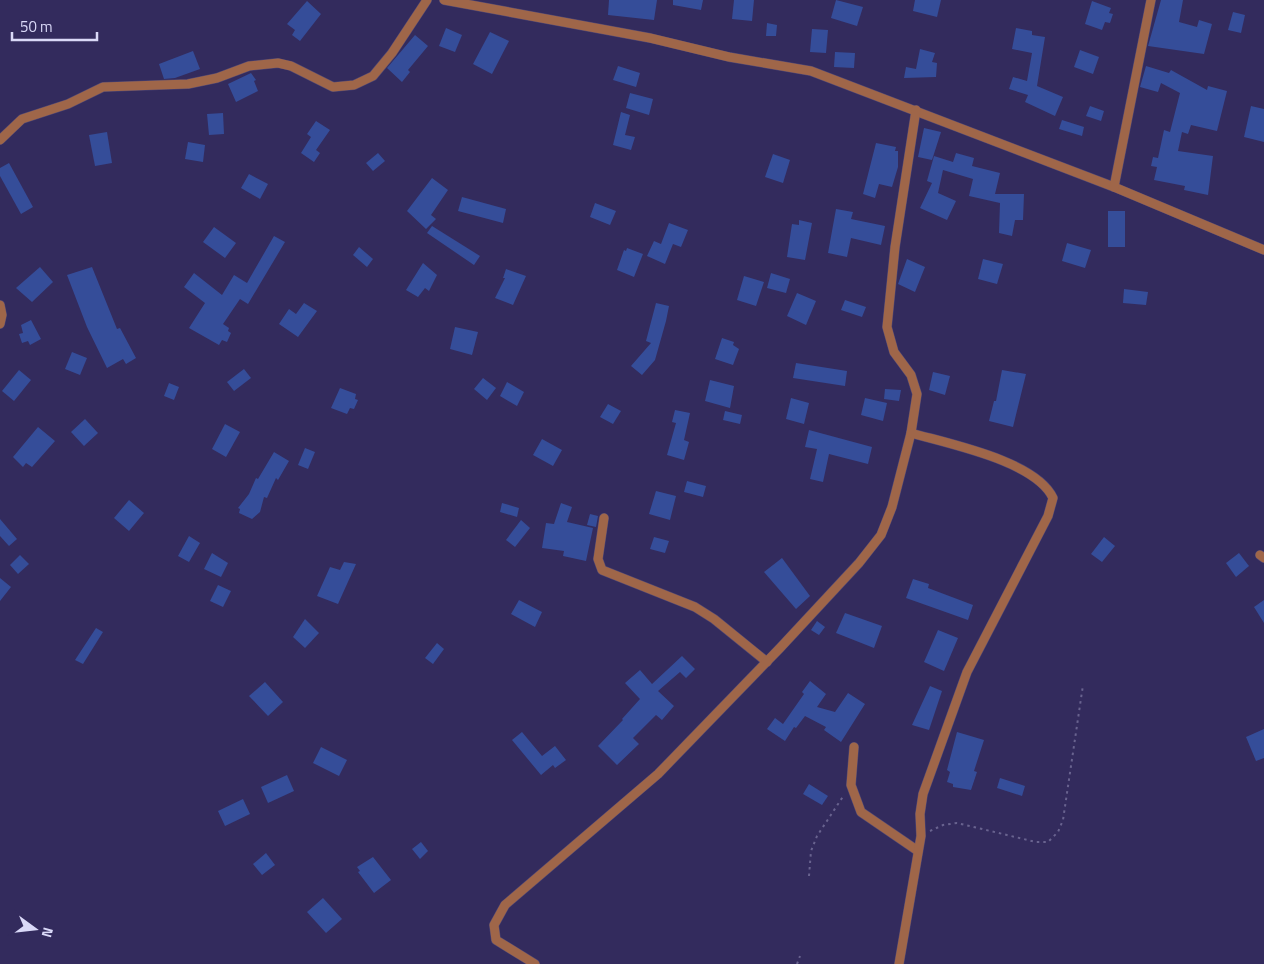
<svg xmlns="http://www.w3.org/2000/svg" width="1264" height="964" font-family="'Titillium Web',sans-serif">
<style>
.building{fill:#354d99}
.lines{fill:none;stroke-linecap:round;stroke-linejoin:round}
.minor-casing{stroke:#4e4776;stroke-width:10}
.path{stroke:#69638f;stroke-width:2;stroke-dasharray:2.5 4;stroke-linecap:butt}
.minor{stroke:#9f6649;stroke-width:9}
</style>
<rect width="100%" height="100%" fill="#332b5d"/>
<g class="building">
<polygon points="609,0 657,0 654,20 608,15"/>
<polygon points="673,0 703,0 701,10 673,5"/>
<polygon points="734,0 754,0 752,21 732,19"/>
<polygon points="836,0 863,7 857,26 831,18"/>
<polygon points="915,0 941,0 937,17 913,11"/>
<polygon points="1161,0 1183,0 1179,22 1197,27 1199,20 1212,24 1204,54 1148,46"/>
<polygon points="307,1 321,14 300,41 292,35 295,30 287,24"/>
<polygon points="1092,1 1111,8 1109,13 1113,14 1110,23 1105,22 1102,30 1085,24"/>
<polygon points="1233,12 1245,15 1241,33 1228,30"/>
<polygon points="767,23 777,25 776,36 766,36"/>
<polygon points="446,28 462,35 455,52 439,46"/>
<polygon points="1016,28 1032,31 1032,35 1045,37 1037,86 1063,97 1055,116 1025,102 1028,95 1009,89 1013,77 1027,81 1032,53 1012,49"/>
<polygon points="812,29 828,30 826,53 810,52"/>
<polygon points="490,32 509,41 492,74 473,64"/>
<polygon points="415,35 428,46 408,70 410,72 402,82 387,68"/>
<polygon points="920,49 935,53 932,62 937,63 936,77 904,78 906,67 916,69"/>
<polygon points="1080,50 1099,57 1093,74 1074,67"/>
<polygon points="193,51 200,69 175,78 164,79 159,64"/>
<polygon points="835,52 855,53 854,68 834,67"/>
<polygon points="618,66 640,73 636,87 613,80"/>
<polygon points="1146,66 1169,73 1171,70 1207,90 1208,86 1227,91 1217,131 1191,125 1188,134 1182,132 1178,151 1213,156 1208,195 1184,190 1185,186 1154,180 1157,167 1151,166 1153,157 1158,158 1164,130 1170,132 1180,93 1161,83 1158,92 1140,87"/>
<polygon points="251,73 256,80 254,81 258,91 236,102 228,84"/>
<polygon points="630,93 653,99 649,115 626,108"/>
<polygon points="1090,106 1104,111 1101,121 1086,116"/>
<polygon points="1251,106 1264,109 1264,142 1244,137"/>
<polygon points="621,112 630,115 625,135 635,137 631,150 613,145"/>
<polygon points="223,113 224,134 209,135 207,114"/>
<polygon points="1062,120 1084,127 1082,136 1059,129"/>
<polygon points="316,121 330,130 316,150 320,153 314,162 301,153 311,137 307,134"/>
<polygon points="924,128 941,132 932,160 918,157"/>
<polygon points="107,132 112,163 95,166 89,135"/>
<polygon points="188,142 205,145 203,162 185,159"/>
<polygon points="876,143 896,147 895,151 898,151 898,167 892,187 879,184 875,198 863,194"/>
<polygon points="378,153 385,161 373,171 366,163"/>
<polygon points="956,153 974,158 972,166 1000,173 995,194 1024,194 1023,220 1015,220 1012,236 999,233 1000,203 969,196 973,179 943,170 938,193 956,201 947,220 920,208 932,183 927,181 934,156 953,162"/>
<polygon points="773,154 790,160 783,183 765,177"/>
<polygon points="9,163 33,207 21,214 0,176 0,168"/>
<polygon points="249,174 268,184 260,199 241,188"/>
<polygon points="432,178 448,190 431,215 436,219 426,229 407,211"/>
<polygon points="462,197 506,209 503,223 458,211"/>
<polygon points="595,203 616,211 610,225 590,217"/>
<polygon points="836,209 853,212 851,219 885,226 881,245 851,238 847,257 828,253"/>
<rect x="1108" y="211" width="17" height="36"/>
<polygon points="799,220 812,223 805,260 787,257 792,224 799,225"/>
<polygon points="669,223 688,230 681,247 673,244 665,264 647,256 654,241 661,244"/>
<polygon points="432,226 480,256 474,265 427,233"/>
<polygon points="214,227 236,243 225,258 203,242"/>
<polygon points="274,236 285,242 248,304 240,299 223,324 229,328 228,331 231,333 227,342 222,340 219,345 189,328 205,303 184,287 194,273 222,295 234,275 247,283"/>
<polygon points="1067,243 1091,250 1085,268 1062,261"/>
<polygon points="359,247 373,259 367,267 353,255"/>
<polygon points="627,248 643,254 634,277 617,270 624,250 626,251"/>
<polygon points="907,259 925,267 915,292 898,284"/>
<polygon points="983,259 1003,264 997,284 978,279"/>
<polygon points="423,263 437,275 429,291 425,288 418,297 406,290"/>
<polygon points="40,267 53,282 32,302 16,288"/>
<polygon points="92,267 117,329 120,328 136,358 126,364 123,359 107,368 87,327 67,275"/>
<polygon points="506,269 526,276 513,305 495,298 505,278 503,278"/>
<polygon points="771,273 790,279 786,293 767,288"/>
<polygon points="744,276 764,282 756,306 737,300"/>
<polygon points="1124,289 1148,292 1146,305 1123,303"/>
<polygon points="797,293 816,301 806,325 787,316"/>
<polygon points="845,300 866,307 862,317 841,310"/>
<polygon points="304,303 317,311 298,337 279,324 289,309 296,314"/>
<polygon points="656,303 669,306 666,321 655,360 642,375 631,366 651,343 646,341"/>
<polygon points="31,320 41,339 30,345 28,341 22,343 19,334 23,333 21,325"/>
<polygon points="455,327 478,332 472,355 450,349"/>
<polygon points="722,338 734,342 733,345 739,349 733,365 715,359"/>
<polygon points="72,352 87,358 80,375 65,369"/>
<polygon points="796,363 847,371 845,386 793,378"/>
<polygon points="244,369 251,378 234,391 227,382"/>
<polygon points="19,370 31,380 14,401 2,391"/>
<polygon points="1002,370 1026,374 1013,427 989,421 994,401 996,401"/>
<polygon points="933,372 950,376 945,395 929,390"/>
<polygon points="483,378 496,388 487,400 474,389"/>
<polygon points="710,380 734,386 730,408 705,401"/>
<polygon points="507,382 524,392 517,406 500,396"/>
<polygon points="169,383 179,387 174,400 164,396"/>
<polygon points="340,388 356,394 355,399 358,400 354,409 350,408 347,414 331,408"/>
<polygon points="885,389 901,390 899,401 884,399"/>
<polygon points="791,398 809,403 804,424 786,419"/>
<polygon points="865,398 887,403 883,421 861,415"/>
<polygon points="608,404 621,411 613,424 600,417"/>
<polygon points="675,410 690,413 684,440 689,442 684,460 667,455 676,423 672,422"/>
<polygon points="725,411 742,415 740,424 723,420"/>
<polygon points="85,419 98,433 84,446 71,432"/>
<polygon points="225,424 240,432 226,457 212,449"/>
<polygon points="38,427 55,441 32,467 26,463 23,467 13,457"/>
<polygon points="809,430 872,447 868,464 829,454 823,482 810,479 817,449 805,447"/>
<polygon points="542,439 562,450 553,466 533,455"/>
<polygon points="305,448 315,452 308,469 298,465"/>
<polygon points="274,452 289,461 278,480 276,478 267,498 264,497 260,512 252,519 239,513 240,509 238,508 249,494 256,478 258,479"/>
<polygon points="687,481 706,486 703,497 684,492"/>
<polygon points="656,491 676,496 670,520 649,514"/>
<polygon points="129,500 144,513 129,531 114,518"/>
<polygon points="502,503 519,508 517,517 500,512"/>
<polygon points="561,503 572,507 567,522 593,528 586,561 563,556 564,551 542,548 546,523 554,524"/>
<polygon points="590,514 598,516 596,527 587,525"/>
<polygon points="0,519 17,539 9,546 0,536"/>
<polygon points="521,520 530,528 515,547 506,540"/>
<polygon points="189,536 200,543 189,562 178,556"/>
<polygon points="654,537 669,541 665,553 650,549"/>
<polygon points="1104,537 1115,546 1102,562 1091,554"/>
<polygon points="212,553 228,563 221,577 204,569"/>
<polygon points="1239,553 1249,566 1236,577 1226,563"/>
<polygon points="20,555 29,564 18,574 10,565"/>
<polygon points="782,558 810,596 796,609 764,572"/>
<polygon points="344,562 356,564 338,604 317,596 330,567 340,570"/>
<polygon points="0,578 11,587 0,601"/>
<polygon points="913,579 929,584 928,588 973,605 968,620 906,598"/>
<polygon points="218,585 231,591 223,607 210,601"/>
<polygon points="519,600 542,612 535,627 511,614"/>
<polygon points="1264,600 1264,623 1254,607"/>
<polygon points="845,613 882,626 874,648 836,633"/>
<polygon points="305,619 319,633 305,648 293,637"/>
<polygon points="817,621 825,627 819,635 811,630"/>
<polygon points="96,628 103,632 83,664 75,660"/>
<polygon points="938,630 958,638 944,671 924,662"/>
<polygon points="437,643 444,649 433,664 425,658"/>
<polygon points="682,656 695,669 686,678 680,672 658,691 674,706 662,720 656,715 633,738 639,744 617,765 598,746 623,720 622,719 640,699 625,683 640,670 652,684"/>
<polygon points="810,681 826,694 817,707 835,712 848,693 865,704 841,742 824,730 826,727 805,716 796,728 794,727 785,741 767,729 775,718 783,724 804,694 802,692"/>
<polygon points="265,682 283,702 268,716 249,696"/>
<polygon points="930,686 942,691 929,730 912,725"/>
<polygon points="1264,729 1264,758 1256,761 1246,737"/>
<polygon points="522,732 542,756 555,746 566,760 555,768 553,765 541,775 512,740"/>
<polygon points="957,732 984,740 974,771 977,772 971,790 953,787 953,784 947,782 950,772 947,770"/>
<polygon points="321,747 347,760 339,776 313,763"/>
<polygon points="287,775 294,791 268,803 261,787"/>
<polygon points="1000,778 1025,786 1022,796 997,788"/>
<polygon points="809,784 828,796 822,805 803,794"/>
<polygon points="243,799 250,814 225,826 218,811"/>
<polygon points="421,842 428,851 420,859 412,849"/>
<polygon points="266,853 275,865 262,875 253,864"/>
<polygon points="373,857 391,880 374,893 358,872 360,871 357,867"/>
<polygon points="323,898 342,919 326,933 307,912"/>
</g>
<g class="lines">
<g class="minor-casing">
<g id="minor">
<polyline points="444,0 650,38 729,57 811,71 1114,187 1264,250"/>
<polyline points="0,140 22,119 68,104 103,87 188,84 217,78 249,66 278,63 291,66 333,87 354,85 373,76 392,53 427,0"/>
<polyline points="1114,187 1151,0"/>
<polyline points="0,305 2,315 0,324"/>
<polyline points="604,518 598,559 602,570 695,607 714,619 767,662"/>
<polyline points="1260,555 1264,558"/>
<polyline points="854,747 851,785 861,812 918,851"/>
<polyline points="535,964 496,940 494,925 505,905 658,774 780,648 859,563 881,535 892,507 911,433 917,394 911,375 894,352 887,327 895,247 916,110"/>
<path d="M899,964L921,836L920,814L923,794L967,672L1048,516L1053,498C1036,461 949,444 911,433"/>
</g>
</g>
<g class="path">
<polyline points="930,831 943,825 957,823 1036,842 1048,842 1058,832 1063,820 1083,685"/>
<polyline points="809,876 811,851 817,836 844,795"/>
<polyline points="797,964 800,956"/>
</g>
<use href="#minor" class="minor"/>
</g>
<g transform="translate(35 929) rotate(105)" stroke="#332b5d" stroke-width="4" paint-order="stroke">
<path d="M0-4L9 19L0 12L-9 19Z" fill="#dad9f8"/>
<text y="-8" font-size="14" font-weight="bold" text-anchor="middle" fill="#dad9f8">N</text>
</g>
<path d="M12 32v8h85v-8" fill="none" stroke="#dad9f8" stroke-width="2.5"/>
<text x="20" y="32" font-size="15" fill="#dad9f8" stroke="#332b5d" stroke-width="4" paint-order="stroke">50 m</text>
</svg>
